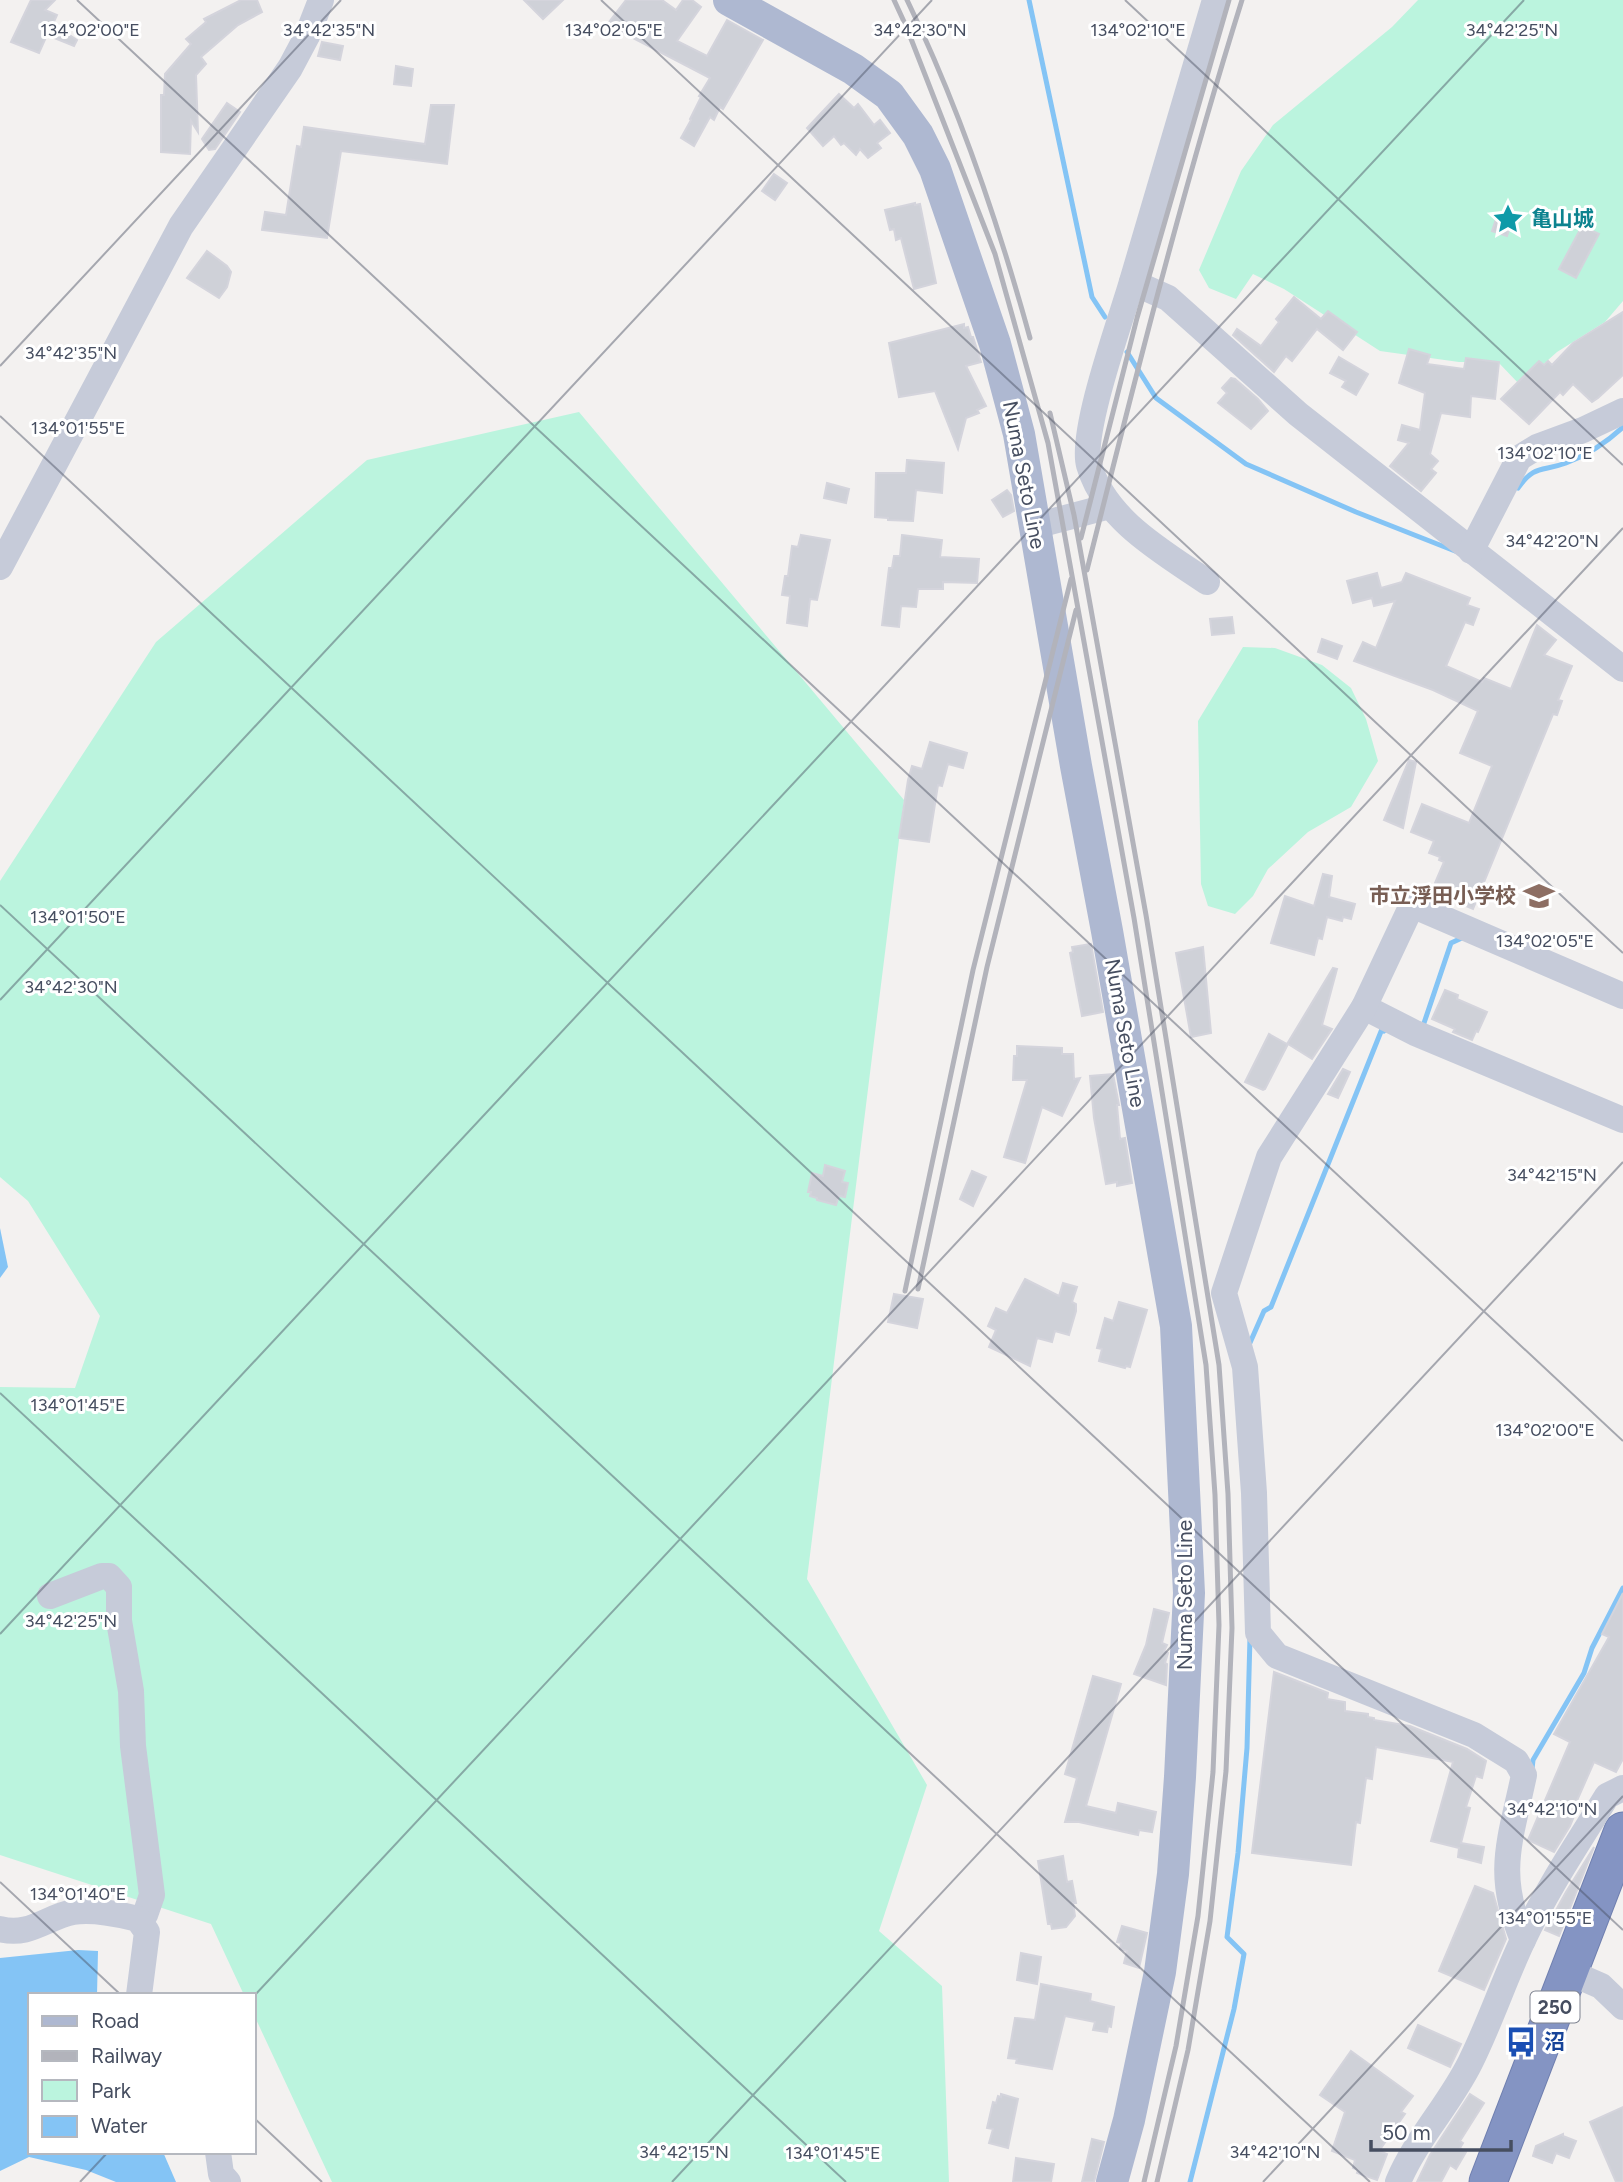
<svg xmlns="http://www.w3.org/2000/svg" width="1623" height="2182" font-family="Figtree,'Noto Sans JP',sans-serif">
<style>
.green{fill:#bbf4de}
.water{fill:#84c4f5}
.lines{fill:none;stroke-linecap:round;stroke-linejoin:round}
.stream{stroke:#84c4f5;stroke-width:5}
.building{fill:#cfd1d8;stroke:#d4d4dc;stroke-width:2}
.highway-casing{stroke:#6f7faf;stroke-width:39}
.minor{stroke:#c6cbd9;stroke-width:26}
.major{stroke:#aeb8d1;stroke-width:32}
.highway{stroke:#8494c3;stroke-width:37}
.rail{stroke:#b2b3bb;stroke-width:5}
.ticks{fill:none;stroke:#464e60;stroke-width:2;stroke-opacity:0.45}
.labels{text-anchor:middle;stroke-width:6;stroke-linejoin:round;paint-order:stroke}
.shield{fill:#fff;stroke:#7e8390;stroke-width:2}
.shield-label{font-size:19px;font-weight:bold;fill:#464e60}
.culture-label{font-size:21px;font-weight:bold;fill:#0d838f;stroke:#fff;text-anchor:start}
.street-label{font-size:21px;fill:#464e60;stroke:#fff}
.education-label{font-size:21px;font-weight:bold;fill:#785e54;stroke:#fff;text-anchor:end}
.transit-label{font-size:21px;font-weight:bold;fill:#164399;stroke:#fff;text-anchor:start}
.ticks-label{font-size:18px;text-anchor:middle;fill:#464e60;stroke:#fff;stroke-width:6;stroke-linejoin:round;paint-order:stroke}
</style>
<rect width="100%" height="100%" fill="#f3f1f0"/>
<g class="green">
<polygon points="1418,0 1623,0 1623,301 1605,322 1557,352 1520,385 1498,362 1459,362 1380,351 1284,289 1253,274 1236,299 1209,288 1199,270 1241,171 1273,125 1392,27"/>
<polygon points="579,412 904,800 807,1579 927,1785 879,1931 942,1986 949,2182 332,2182 254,2015 254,1995 244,1995 211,1924 0,1855 0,1387 75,1388 100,1316 28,1201 0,1177 0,881 156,642 367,460"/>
<polygon points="1243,647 1275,648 1322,665 1351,688 1366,719 1378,761 1351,807 1308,832 1268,869 1253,896 1235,914 1208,906 1201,884 1198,721"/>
</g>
<g class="water">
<polygon points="0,1228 8,1267 0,1278"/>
<polygon points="78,1950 98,1951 97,1995 30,1995 30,2152 163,2152 176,2182 116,2182 86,2170 29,2157 0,2171 0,1958"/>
</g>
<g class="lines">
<g class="stream">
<polyline points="1029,0 1092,297 1105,317"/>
<polyline points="1127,352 1156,398 1246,464 1356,512 1455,551"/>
<path d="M1518,488C1535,464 1542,472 1566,463C1587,455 1607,442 1623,427"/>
<polyline points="1423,1026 1451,943 1464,937"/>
<polyline points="1249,1345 1264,1311 1271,1307 1382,1029 1384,1031"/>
<polyline points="1532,1769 1533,1760 1584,1673 1592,1648 1623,1588"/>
<polyline points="1190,2182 1234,2009 1244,1954 1227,1937 1238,1853 1247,1748 1250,1637"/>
</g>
</g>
<g class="building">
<polygon points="31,0 55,0 45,10 57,15 53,24 77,40 74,46 47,35 39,53 11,42"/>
<polygon points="241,0 257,0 262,12 238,25 201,57 206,64 196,75 198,132 191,121 190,154 161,152 161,95 164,95 165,74 191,44 186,39 206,22 204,19"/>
<polygon points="524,0 563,0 543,19"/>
<polygon points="626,0 662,0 676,10 683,0 692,0 701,7 677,41 707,56 727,20 763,40 723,109 720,107 714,120 710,117 694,146 681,138 691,120 690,119 701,97 699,96 710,78 625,34 609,22"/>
<polygon points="322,42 343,46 340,60 318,56"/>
<polygon points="396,66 413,69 411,86 394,84"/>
<polygon points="839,94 854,108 858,104 874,125 880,120 890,133 877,143 881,148 868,158 860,149 856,155 844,143 841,145 834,136 823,146 807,128"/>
<polygon points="227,103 240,112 215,149 209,150 202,139"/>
<polygon points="431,105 454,105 447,164 341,151 327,238 262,230 265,212 286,215 297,146 301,147 304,127 425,144"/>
<polygon points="774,174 787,183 775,200 762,191"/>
<polygon points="915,203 915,205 920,204 936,283 914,289 901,238 896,240 894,229 890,230 885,210"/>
<polygon points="1497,216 1512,221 1507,236 1492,231"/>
<polygon points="1582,226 1599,234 1576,278 1559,269"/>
<polygon points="207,251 227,266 231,272 227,287 219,298 187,278"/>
<polygon points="1294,297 1321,319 1328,311 1357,332 1343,350 1317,329 1292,361 1286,356 1274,372 1233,335 1237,329 1261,346 1279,322 1276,319"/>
<polygon points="1623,312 1623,375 1598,398 1592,402 1573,384 1563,395 1560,392 1529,424 1501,399 1539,361 1544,365 1548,361 1552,365 1573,343"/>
<polygon points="964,324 964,328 968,327 971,337 973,337 981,362 966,366 986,406 977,410 979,413 966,418 958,449 935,391 899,397 889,343"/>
<polygon points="1409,349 1430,355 1427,364 1464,369 1466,358 1499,362 1495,399 1471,396 1470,417 1441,413 1430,454 1438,461 1431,469 1436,473 1421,491 1390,466 1409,443 1398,440 1402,425 1420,430 1425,393 1399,383"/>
<polygon points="1339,357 1368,374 1356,395 1342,387 1346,381 1330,373"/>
<polygon points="1231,378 1235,379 1258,399 1268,411 1251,429 1218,403 1227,393 1222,388"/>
<polygon points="907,460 944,463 942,493 916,490 913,521 888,520 888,518 875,517 876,473 906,473"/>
<polygon points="827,483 849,489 846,503 824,498"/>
<polygon points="1007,490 1011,495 1014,511 1003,517 992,500"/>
<polygon points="801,535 830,540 817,600 810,599 807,626 787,623 790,596 782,595 785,576 788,576 792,546 798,547"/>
<polygon points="902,535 942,540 940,557 979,559 977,583 943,582 943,589 918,589 916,607 901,606 899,627 882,625 889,568 892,568 894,556 900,556"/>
<polygon points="1377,573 1381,588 1402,582 1406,573 1470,598 1467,605 1479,609 1473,625 1465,622 1446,666 1482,682 1484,678 1511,689 1537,625 1556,640 1544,655 1572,666 1558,700 1562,701 1557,715 1553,714 1473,909 1440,895 1443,886 1435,883 1444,862 1439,860 1440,857 1429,853 1434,841 1411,832 1422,804 1469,823 1492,766 1460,753 1478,711 1433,690 1354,661 1363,642 1376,648 1395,601 1374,606 1372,598 1353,603 1347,581"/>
<polygon points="1232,617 1234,633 1212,635 1210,619"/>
<polygon points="1322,639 1342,646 1337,659 1318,652"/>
<polygon points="930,742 967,753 963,768 948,764 942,786 938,785 929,842 899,838 908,780 912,766 922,769"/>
<polygon points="1409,760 1416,762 1403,828 1384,820"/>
<polygon points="1323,874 1332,876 1329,897 1355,904 1351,919 1343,917 1342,921 1327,917 1322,939 1318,938 1314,955 1271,943 1285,896 1314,906"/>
<polygon points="1091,944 1103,1012 1082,1016 1070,953 1073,952 1072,947"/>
<polygon points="1203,947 1211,1033 1191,1037 1176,953"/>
<polygon points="1333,968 1337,969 1322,1025 1332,1029 1312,1059 1288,1044 1265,1089 1263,1090 1245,1082 1269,1034 1287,1044"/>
<polygon points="1445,990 1458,995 1457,999 1487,1012 1478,1032 1476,1031 1472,1040 1453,1032 1455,1029 1432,1019"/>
<polygon points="1017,1046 1062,1048 1062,1054 1073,1054 1074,1079 1080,1078 1062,1116 1042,1107 1025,1163 1004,1157 1027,1080 1013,1080 1014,1056 1017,1056"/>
<polygon points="1343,1069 1350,1072 1338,1098 1328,1094"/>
<polygon points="1113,1074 1119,1105 1117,1105 1120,1139 1125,1138 1132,1183 1117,1186 1117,1182 1106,1184 1094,1118 1090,1076"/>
<polygon points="825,1165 845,1171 842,1182 848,1183 845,1197 839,1196 836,1205 817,1200 817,1198 810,1196 811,1192 808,1192 812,1173 823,1176"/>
<polygon points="972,1171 986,1177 973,1206 960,1199"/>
<polygon points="1025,1279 1059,1296 1063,1283 1077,1287 1072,1302 1076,1304 1076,1311 1069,1335 1055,1331 1052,1342 1037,1338 1030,1366 989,1347 996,1330 988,1326 996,1308 1007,1313"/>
<polygon points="894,1294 923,1299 917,1328 888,1322"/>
<polygon points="1119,1302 1147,1310 1130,1367 1126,1366 1125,1368 1099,1361 1102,1349 1097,1348 1105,1318 1113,1321"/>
<polygon points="1623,1593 1623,1759 1616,1772 1594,1762 1572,1812 1575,1814 1570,1826 1554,1852 1528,1840 1570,1742 1554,1734 1609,1637 1602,1634"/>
<polygon points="1154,1609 1169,1613 1162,1643 1167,1645 1164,1651 1168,1653 1165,1663 1167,1664 1166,1685 1134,1674 1146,1645"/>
<polygon points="1274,1672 1328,1693 1327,1699 1345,1702 1345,1711 1368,1714 1368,1717 1374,1718 1374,1720 1410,1726 1467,1749 1486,1761 1482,1778 1476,1776 1466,1807 1470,1808 1461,1843 1484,1847 1481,1863 1458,1857 1459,1848 1431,1841 1453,1762 1376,1747 1372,1779 1366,1778 1360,1823 1356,1822 1351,1865 1252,1853"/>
<polygon points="1093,1676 1121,1684 1086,1806 1116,1813 1118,1803 1156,1812 1152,1832 1139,1830 1138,1835 1079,1822 1065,1822 1077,1778 1065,1774"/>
<polygon points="1594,1847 1559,1936 1545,1930 1566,1892"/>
<polygon points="1063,1856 1067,1882 1072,1881 1076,1903 1073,1903 1075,1916 1066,1927 1052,1929 1051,1924 1048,1924 1038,1861"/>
<polygon points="1475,1886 1493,1893 1506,1939 1484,1990 1439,1971"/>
<polygon points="1122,1926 1147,1933 1139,1968 1124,1963 1127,1951 1120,1949 1121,1943 1117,1942"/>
<polygon points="1021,1953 1041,1957 1037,1984 1017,1980"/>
<polygon points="1041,1984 1091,1994 1090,2001 1114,2007 1111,2027 1108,2026 1107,2032 1093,2030 1095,2022 1065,2016 1052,2069 1016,2063 1017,2059 1008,2058 1015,2018 1035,2020"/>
<polygon points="1418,2025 1461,2044 1450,2067 1408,2048"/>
<polygon points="1351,2051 1413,2096 1401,2112 1405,2114 1379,2151 1387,2154 1377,2180 1357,2173 1358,2170 1353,2168 1355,2160 1332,2151 1345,2112 1320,2095"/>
<polygon points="1001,2094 1018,2099 1008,2148 989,2143 993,2129 987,2128 993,2102 996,2103 998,2096 1001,2097"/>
<polygon points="1470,2094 1484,2103 1460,2141 1463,2143 1460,2148 1466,2152 1456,2169 1450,2165 1441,2182 1417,2182 1430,2155"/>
<polygon points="1623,2107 1623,2182 1616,2182 1590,2122"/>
<polygon points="1563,2134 1563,2136 1576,2141 1569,2158 1556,2153 1552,2163 1533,2156 1536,2146"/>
<polygon points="1092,2139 1104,2142 1094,2182 1082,2182"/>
<polygon points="1016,2158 1054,2164 1051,2182 1013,2182"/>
</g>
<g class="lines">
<g class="highway-casing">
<polyline id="highway" points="1488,2182 1623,1831"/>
</g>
<g class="minor">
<polyline points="1132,282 1168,298 1298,414 1623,669"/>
<polyline points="1035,526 1110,506"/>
<polyline points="1471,551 1519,458 1537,447 1583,430 1623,411"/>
<polyline points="0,567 181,226 290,68 307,36 321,0"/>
<path d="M1207,582C1163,552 1105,520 1089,465C1080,433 1120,322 1131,285C1159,190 1187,95 1215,0"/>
<polyline points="1364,1007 1415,1033 1623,1120"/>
<polyline points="50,1596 102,1576 109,1576 119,1587 119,1621 131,1691 133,1746 152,1895 145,1915 138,1919"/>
<path d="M0,1929C29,1937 47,1917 73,1912C92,1909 120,1914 138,1919L147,1932L139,1995"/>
<path d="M1523,1940C1495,1873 1510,1842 1524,1775L1516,1761L1474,1735L1277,1656L1258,1633L1254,1493L1245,1367L1224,1293L1269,1157L1364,1007L1412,905L1623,996"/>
<polyline points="1569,1972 1601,1986 1623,2007"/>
<polyline points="218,2152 221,2174 228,2182"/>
<path d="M1398,2182C1416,2139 1449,2105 1470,2063C1490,2023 1504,1980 1523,1940C1547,1889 1578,1843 1607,1796L1623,1788"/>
</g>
<polyline class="major" points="729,0 853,69 889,95 918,135 935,169 995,344 1019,434 1076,766 1107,931 1176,1326 1189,1593 1180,1777 1173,1874 1160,1972 1129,2120 1112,2182"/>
<use href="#highway" class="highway"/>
<g class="rail">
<polyline points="894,0 906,26 995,254 1048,443 1134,918 1206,1365 1215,1495 1219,1625 1213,1772 1198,1916 1176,2046 1144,2182"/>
<path d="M907,0C960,109 998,222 1030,338"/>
<polyline points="1050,413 1074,515 1146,915 1219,1365 1228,1494 1232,1628 1226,1771 1210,1921 1188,2050 1157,2182"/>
<polyline points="1081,538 1137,318 1229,0"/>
<path d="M1087,570C1135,379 1183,188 1242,0"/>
<polyline points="918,1289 987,967 1076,610"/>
<polyline points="905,1291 973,970 1071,579"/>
</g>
</g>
<path class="ticks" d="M77,0L1623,1441M601,0L1623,953M1125,0L1623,465M0,366L341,0M0,416L1623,1930M0,905L1370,2182M0,1000L932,0M0,1393L846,2182M0,1634L1524,0M0,1882L121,1995M254,1996L1623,528M254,2118L322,2182M80,2182L108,2152M672,2182L1623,1162M1263,2182L1623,1796"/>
<defs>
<g id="sight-bare" transform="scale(2.415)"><path d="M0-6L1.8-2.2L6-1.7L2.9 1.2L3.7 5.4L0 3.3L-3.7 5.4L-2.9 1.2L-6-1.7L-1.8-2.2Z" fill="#0f9aa8" stroke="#fff" stroke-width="2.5" paint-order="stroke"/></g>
<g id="school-bare" transform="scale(2.415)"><path d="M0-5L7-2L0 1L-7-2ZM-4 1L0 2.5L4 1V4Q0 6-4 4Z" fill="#8d6e63" stroke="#fff" stroke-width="2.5" paint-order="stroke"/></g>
<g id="bus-bare" transform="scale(2.415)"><path d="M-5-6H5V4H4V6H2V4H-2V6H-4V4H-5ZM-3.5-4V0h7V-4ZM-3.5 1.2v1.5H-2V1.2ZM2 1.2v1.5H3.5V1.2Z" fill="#1a4fb4" stroke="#fff" stroke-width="2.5" paint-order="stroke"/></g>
</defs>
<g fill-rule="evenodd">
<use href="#sight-bare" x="1508" y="219"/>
<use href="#school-bare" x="1539" y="896"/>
<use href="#bus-bare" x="1521" y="2042"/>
</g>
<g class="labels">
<rect class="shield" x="1530.5" y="1991.5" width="49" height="31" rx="5"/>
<g class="shield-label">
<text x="1555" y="2014">250</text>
</g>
<g class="culture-label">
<text x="1531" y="226">亀山城</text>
</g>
<g class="street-label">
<text transform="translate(1024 475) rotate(79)" y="7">Numa Seto Line</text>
<text transform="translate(1125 1033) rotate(80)" y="7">Numa Seto Line</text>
<text transform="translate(1185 1595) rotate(-90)" y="7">Numa Seto Line</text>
</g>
<g class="education-label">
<text x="1516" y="903">市立浮田小学校</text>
</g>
<g class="transit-label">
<text x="1544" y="2049">沼</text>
</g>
</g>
<g class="ticks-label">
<text x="90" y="36">134°02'00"E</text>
<text x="614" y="36">134°02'05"E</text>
<text x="1138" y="36">134°02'10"E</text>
<text x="329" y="36">34°42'35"N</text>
<text x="920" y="36">34°42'30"N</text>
<text x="1512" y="36">34°42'25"N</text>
<text x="71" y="359">34°42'35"N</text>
<text x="78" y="434">134°01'55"E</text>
<text x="1545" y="459">134°02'10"E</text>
<text x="1552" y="547">34°42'20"N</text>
<text x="78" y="923">134°01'50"E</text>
<text x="1545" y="947">134°02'05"E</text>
<text x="71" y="993">34°42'30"N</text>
<text x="1552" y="1181">34°42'15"N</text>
<text x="78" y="1411">134°01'45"E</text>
<text x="1545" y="1436">134°02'00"E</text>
<text x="71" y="1627">34°42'25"N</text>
<text x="1552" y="1815">34°42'10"N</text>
<text x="78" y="1900">134°01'40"E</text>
<text x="1545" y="1924">134°01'55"E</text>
<text x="684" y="2158">34°42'15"N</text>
<text x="1275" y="2158">34°42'10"N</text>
<text x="833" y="2159">134°01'45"E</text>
</g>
<rect x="28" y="1993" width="228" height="161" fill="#ffffff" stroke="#b5b8bf" stroke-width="2"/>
<rect x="42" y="2016" width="35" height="10" fill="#aeb8d1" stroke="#b5b8bf" stroke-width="2"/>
<text x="91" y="2028" font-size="21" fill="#464e60">Road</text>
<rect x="42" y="2051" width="35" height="10" fill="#b2b3bb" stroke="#b5b8bf" stroke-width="2"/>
<text x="91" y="2063" font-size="21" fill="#464e60">Railway</text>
<rect x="42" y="2080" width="35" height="21" fill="#bbf4de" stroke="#b5b8bf" stroke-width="2"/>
<text x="91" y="2098" font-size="21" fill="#464e60">Park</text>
<rect x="42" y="2116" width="35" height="21" fill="#84c4f5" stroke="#b5b8bf" stroke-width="2"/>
<text x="91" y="2133" font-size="21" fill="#464e60">Water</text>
<path d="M1371 2140v10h140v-10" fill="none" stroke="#464e60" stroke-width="3.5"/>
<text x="1382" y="2140" font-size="21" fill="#464e60" stroke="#ffffff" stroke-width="5" paint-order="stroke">50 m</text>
</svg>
